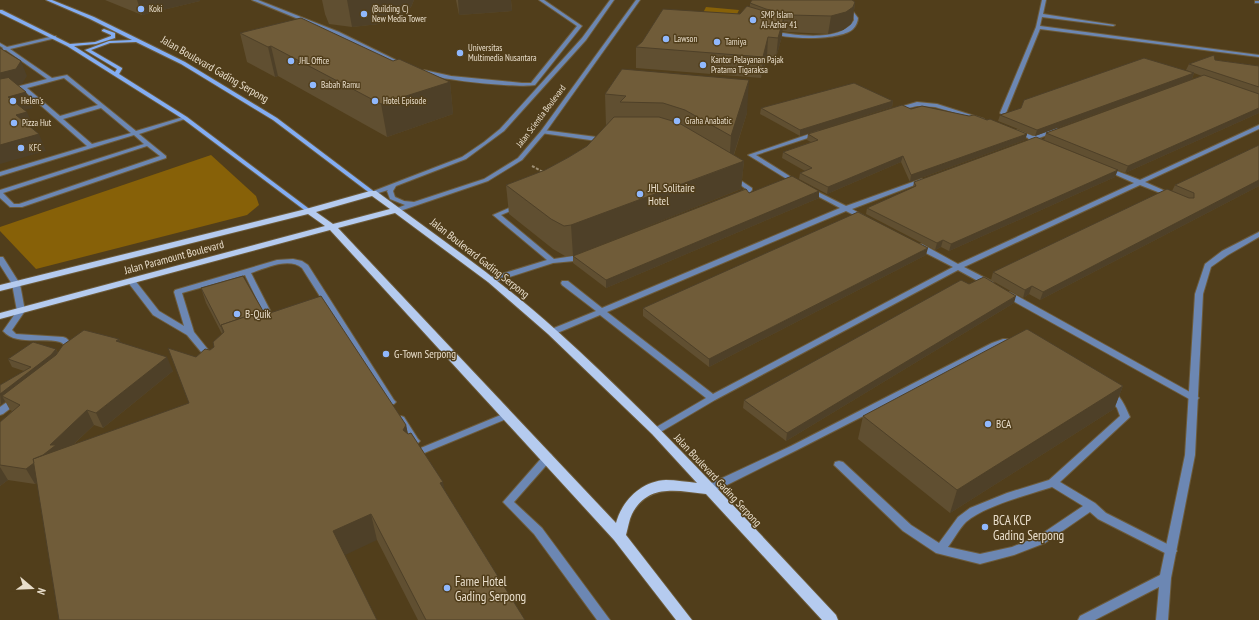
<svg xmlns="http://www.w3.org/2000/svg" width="1259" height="620" font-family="'PT Sans Narrow',sans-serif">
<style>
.green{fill:#876108}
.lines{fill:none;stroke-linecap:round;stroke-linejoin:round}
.service-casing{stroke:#6c5b3b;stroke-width:2}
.minor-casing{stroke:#6c5b3b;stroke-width:2}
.secondary-casing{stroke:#6c5b3b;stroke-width:2}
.primary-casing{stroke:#6c5b3b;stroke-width:2}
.path{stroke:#9d8e73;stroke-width:2;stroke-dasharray:3 1.5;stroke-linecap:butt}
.service{fill:#6c87b3;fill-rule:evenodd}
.minor{fill:#6c87b3;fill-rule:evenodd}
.secondary{fill:#83adf3;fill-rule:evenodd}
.primary{fill:#b5cbef;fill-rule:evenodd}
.wall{fill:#604f31}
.shaded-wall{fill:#4e4028}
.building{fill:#705c39;stroke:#4e4028}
.poi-dot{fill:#90b8fd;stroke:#513e1b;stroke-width:1.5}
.labels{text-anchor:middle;stroke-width:3;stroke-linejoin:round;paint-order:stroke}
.far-poi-label{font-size:9px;fill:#e9decb;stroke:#513e1b;text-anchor:start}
.far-street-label{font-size:9px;fill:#e9decb;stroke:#513e1b}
.street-label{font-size:11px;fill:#e9decb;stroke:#513e1b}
.poi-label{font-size:11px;fill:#e9decb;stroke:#513e1b;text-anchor:start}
.near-poi-label{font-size:13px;fill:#e9decb;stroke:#513e1b;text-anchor:start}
</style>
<rect width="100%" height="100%" fill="#513e1b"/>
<g class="green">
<polygon points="706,7 739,10 729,31 695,29"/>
<polygon points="211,155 256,196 259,205 247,215 36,269 0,231 0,227"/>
</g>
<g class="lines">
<g class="service-casing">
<g id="service">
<polygon points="252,0 258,0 339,32 406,65 402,66 335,34"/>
<path d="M539,0H544L582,26L535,85C518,88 435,80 421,72L424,70L451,76L522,83H531L577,26Z"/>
<path d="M844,7L852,10L858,18C858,21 856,26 853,29C840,41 783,40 769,32L771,31C793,35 841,43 854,20L853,14L844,9Z"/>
<path d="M54,36H56V38L10,49L52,78L67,75L136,131L183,117L188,118L139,134L166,156V158L22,207H10L0,198V190L144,144L134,135L0,176V172L87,146L22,89L0,95V91L47,79L6,50H2L3,48L0,46V43L7,47ZM64,78L98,105L60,116L27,88ZM101,108L131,133L92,144L63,119ZM147,146L160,156L19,204H14L3,193Z"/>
<polygon points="917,102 937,104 984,119 979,120 935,107 917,106 896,111 893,109"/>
<polygon points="1259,125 1259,129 1145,182 1172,194 1172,196 1168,196 1140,185 964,267 993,282 994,284 993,286 987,286 958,270 715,400 659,433 653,433 651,431 653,429 706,398 600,315 555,334 549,334 548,332 549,330 596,311 562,285 561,283 562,281 568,281 602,308 840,208 808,191 808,189 812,189 846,206 921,179 925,179 925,181 852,209 866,217 867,218 866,219 862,219 846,211 607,312 713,394 953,267 916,248 915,246 916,244 922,244 958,264 1134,183 1105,170 1105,168 1109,168 1140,180"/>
<polygon points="1056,128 1058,129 1058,131 1039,138 1046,142 1043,144 1033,140 1029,140 1028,138 1014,132 1017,130 1033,136"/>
<polygon points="543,130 604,138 607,140 604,142 541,133 541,131"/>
<polygon points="818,131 820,132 820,134 756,155 799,182 799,184 795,184 748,155"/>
<path d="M734,176L752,188V190C749,194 742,198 737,196V194L746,189L732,179V177Z"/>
<polygon points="518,204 520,205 520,207 501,215 554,259 586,254 587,256 586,258 574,261 553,263 494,282 488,282 487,280 488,278 547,260 493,215"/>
<path d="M293,259L302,261L308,265L394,400L396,402L394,404H388L302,268C289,257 266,268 251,273L276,322L275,324H272L268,322L245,275L182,293L194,332L214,357L210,360L207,359L187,335L153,315L127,281L131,279H134L159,311L184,326L174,292L175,290L277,260Z"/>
<polygon points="1004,292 1010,292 1197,396 1199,398 1197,400 1191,400 1004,296 1003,294"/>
<path d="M1003,339H1014L1018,342C1014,346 1004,344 998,347L797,450L713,492L709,493L705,492L704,489L705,486L791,446L992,343Z"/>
<path d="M1110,390C1120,393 1126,408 1130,417L1060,482L1095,503L1106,513L1175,548L1177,551L1175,554L1171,555L1167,554L1098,519L1090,512L1045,543L1014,555L980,564L936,553L903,531L834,465L835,462L839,461L843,462L911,525L939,543L958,517L970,508L1007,493L1049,480L1120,416L1117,408L1105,393L1107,391ZM1052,487L1083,506L1037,537L1012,547L980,554L948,547C954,539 959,529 966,522C984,506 1028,495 1052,487Z"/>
<polygon points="508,412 511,413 513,415 511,417 417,456 414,458 411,456 409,454 411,452"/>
<polygon points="401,416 404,417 418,439 420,441 418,443 412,443 396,419 398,417"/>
<polygon points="548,453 551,454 553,457 551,460 514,502 542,528 610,620 597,620 534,534 503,502 545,454"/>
</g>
</g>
<g class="minor-casing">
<g id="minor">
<polygon points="610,0 614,0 586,40 504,131 466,159 396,186 393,191 395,197 404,201 414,202 484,179 518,158 541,131 636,0 640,0 545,133 522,160 488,181 397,212 394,210 395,209 405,205 390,199 387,191 388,190 375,194 371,194 371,192 462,157 484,142 500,129 582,38"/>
<polygon points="1042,0 1046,0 1043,14 1115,25 1113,26 1042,17 1040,26 1259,55 1259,57 1040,29 1006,113 1001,114 1000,113 1036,27"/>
<polygon points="1256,1 1259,1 1259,3 1255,3 1255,1"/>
<polygon points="1259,232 1259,237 1228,255 1211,267 1203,294 1195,455 1171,578 1168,620 1156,620 1159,587 1095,620 1078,620 1080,616 1160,575 1185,455 1195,294 1205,264 1222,251"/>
<path d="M0,257H3L20,284L25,311L12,330L16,334L63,337L66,338L76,347L74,352H68L67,350L68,348C65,346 63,343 60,342C42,337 16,346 3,331L17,311L12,284L0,265Z"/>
<polygon points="17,396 20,397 22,399 20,401 3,414 0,415 0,407 14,397"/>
</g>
</g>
<g class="secondary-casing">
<polygon id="secondary" points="46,0 52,0 94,17 185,62 277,118 376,193 375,194 371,194 273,120 181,64 136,42 110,43 91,50 122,68 122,69 119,74 187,117 312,211 309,213 307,212 183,119 67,46 0,13 0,10 2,10 70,44 95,42 111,36 111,35 102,31 102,30 104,29 115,33 115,38 96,44 74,46 115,72 117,69 85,50 109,41 132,40 90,19"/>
</g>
<g class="primary-casing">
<path id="primary" d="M370,191H376C437,236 499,279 556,330C655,419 745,518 836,615L838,620H822L706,494C678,491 648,483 632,514C629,520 628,528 626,535L692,620H676L614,540L330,230L0,319V313L325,226L308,214L0,291V285L306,209ZM372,196L390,209L333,224L316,212ZM395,213L488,282L548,334L652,434L697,483C687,482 676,480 666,480C641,481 622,501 616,523L338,228Z"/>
</g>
<polyline class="path" points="532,166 545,173"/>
<use href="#service" class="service"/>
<use href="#minor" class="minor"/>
<use href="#secondary" class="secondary"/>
<use href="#primary" class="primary"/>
</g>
<g class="wall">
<polygon points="105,0 200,0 200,1 142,15"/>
<polygon points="322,0 414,0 411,7 404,13 379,24 352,27 329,24 325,14"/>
<polygon points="456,0 511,0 512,11 459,15"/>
<polygon points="855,2 853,19 851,24 843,30 828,34 788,32 782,31 782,36 776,58 767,57 761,78 636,68 636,47 740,14 750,7 750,3"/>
<polygon points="240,33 393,61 450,82 453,114 387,137 278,76 275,77 247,62"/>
<polygon points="1215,60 1259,66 1259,113 1125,173 1044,140 1046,133 1202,76 1186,70 1189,64"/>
<polygon points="622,69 747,113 734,155 744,161 741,189 573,256 565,256 553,249 509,214 506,185 545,170 569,157 587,146 606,126 605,94"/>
<polygon points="1194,73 1192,79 1035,136 998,121 1000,115 1021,108"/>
<polygon points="893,101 892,107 800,136 760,114 761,108"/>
<polygon points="911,109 969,116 987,120 1027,134 1025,140 910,182 901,162 827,194 799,179 800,173 805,171 782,158 783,152 811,142 807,140 808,134"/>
<polygon points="1259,145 1259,186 1040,300 1029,294 1023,298 991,280 993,272 1172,191 1175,185"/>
<polygon points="1115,177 949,251 941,247 935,250 866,214 867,208 913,187 914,182"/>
<polygon points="749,193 819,198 606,288 573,263 573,256"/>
<polygon points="926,255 709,367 643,316 643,308"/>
<polygon points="969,284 1014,303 786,441 743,408 744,400"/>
<polygon points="201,288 263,311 267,314 406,425 408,434 445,491 525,620 418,620 377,540 37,482 35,484 8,480 0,486 0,422 12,411 10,410 5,401 1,405 0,404 0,385 24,371 12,367 8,359 56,349 58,353 119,339 121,343 173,371 103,428 94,425 73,445 189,403 196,357 210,350 214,347 222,334 206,303"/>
<polygon points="1123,386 1114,409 950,513 858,439 863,416"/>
</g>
<g class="shaded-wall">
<polygon points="137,0 200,0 200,1 142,15"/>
<polygon points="347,0 414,0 411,7 404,13 379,24 352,27"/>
<polygon points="458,0 511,0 512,11 459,15"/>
<polygon points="855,2 853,19 851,24 843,30 828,34 831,16"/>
<polygon points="784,17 782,36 776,58 778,38"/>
<polygon points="768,37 767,57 761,78 763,57"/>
<polygon points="271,46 278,76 275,77 268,47"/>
<polygon points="21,61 27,76 22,84 0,90 0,73"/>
<polygon points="1194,73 1192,79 1035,136 1037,130"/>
<polygon points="749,80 747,113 730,166 744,161 741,189 573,256 571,225 729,167 731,136"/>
<polygon points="450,82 453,114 387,137 381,104"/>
<polygon points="26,92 33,108 15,112 8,97"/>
<polygon points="893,101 892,107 800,136 800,130"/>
<polygon points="1259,108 1259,113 1125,173 1128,166"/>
<polygon points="27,112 34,128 23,131 16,115"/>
<polygon points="39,134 46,151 0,164 0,145"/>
<polygon points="1027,134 1025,140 910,182 911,175"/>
<polygon points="903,156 901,162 827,194 828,187"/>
<polygon points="1118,170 1115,177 949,251 951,244"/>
<polygon points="1259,180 1259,186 1040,300 1043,292"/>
<polygon points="819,191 819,198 606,288 606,280"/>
<polygon points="943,240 941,247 935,250 937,243"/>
<polygon points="928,248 926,255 709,367 709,359"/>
<polygon points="1032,286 1029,294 1023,298 1025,290"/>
<polygon points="1016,296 1014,303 786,441 787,433"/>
<polygon points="221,326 227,341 226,342 221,327"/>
<polygon points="119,339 125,353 116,341"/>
<polygon points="56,349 59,356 2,396 5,401 1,405 0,394"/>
<polygon points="167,357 173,371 103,428 96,413"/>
<polygon points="1123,386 1114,409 950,513 957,490"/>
<polygon points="87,410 94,425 61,456 64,460 35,484 26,469 50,445"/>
<polygon points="406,425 411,450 403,430"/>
<polygon points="0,467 8,480 0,486"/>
<polygon points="443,482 448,507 440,483"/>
<polygon points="371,514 377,540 341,557 333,531"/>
</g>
<g class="building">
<polygon points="752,0 852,0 855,2 853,7 846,12 831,16 790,15 766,9 750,3"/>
<polygon points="747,6 784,17 778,38 768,37 763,57 636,47 642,42 663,9 740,14"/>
<polygon points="301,18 393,61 399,59 450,82 381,104 271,46 268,47 240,33"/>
<polygon points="0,48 21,61 16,69 0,73"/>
<polygon points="1214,55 1215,60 1259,66 1259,87 1189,64"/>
<polygon points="1144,58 1194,73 1037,130 1000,115 1021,108 1024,100"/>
<polygon points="622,69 749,80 731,136 685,110 663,103 620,102 626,96 605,94"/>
<polygon points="1204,75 1259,94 1259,108 1128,166 1046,133"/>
<polygon points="11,77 9,78 26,92 8,97 27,112 16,115 39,134 0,145 0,79"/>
<polygon points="854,83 893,101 800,130 761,108"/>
<polygon points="902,105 911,109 922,106 969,116 974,115 987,120 990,119 1027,134 911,175 903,156 828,187 800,173 812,168 783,152 818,140 808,134"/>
<polygon points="614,117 659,117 679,123 744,161 571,225 564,226 551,219 506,185 545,170 569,157 587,146"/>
<polygon points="1036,137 1118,170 951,244 943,240 937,243 867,208 916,186 914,182"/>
<polygon points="1259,145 1259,180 1043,292 1032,286 1025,290 993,272 1167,189 1189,198 1194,198 1194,193 1175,185"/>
<polygon points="792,176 819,191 606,280 573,256 746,189 749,193"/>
<polygon points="858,212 928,248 709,359 643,308"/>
<polygon points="243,276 263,311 221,325 222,326 221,327 201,288"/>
<polygon points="984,277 1016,296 787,433 744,400 961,280 969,284"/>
<polygon points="321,296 406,425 403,430 408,434 411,433 443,482 440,483 525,620 426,620 371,514 333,531 377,620 59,620 33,459 189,403 168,348 196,357 205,349 210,350 214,347 213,342 224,332 221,325 265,310 267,314"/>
<polygon points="1027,329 1123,386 957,490 863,416"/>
<polygon points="84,330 119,339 116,341 167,357 96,413 87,410 50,445 56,445 43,455 33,459 34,463 26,469 0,465 0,422 20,405 2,396 56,355 63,345"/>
<polygon points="33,342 56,349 51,355 0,394 0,385 31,367 8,359"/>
</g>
<g class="poi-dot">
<circle cx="141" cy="9" r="4"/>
<circle cx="364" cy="14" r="4"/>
<circle cx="753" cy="20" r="4"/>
<circle cx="666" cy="39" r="4"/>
<circle cx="717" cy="42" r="4"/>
<circle cx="460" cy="53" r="4"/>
<circle cx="291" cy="61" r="4"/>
<circle cx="703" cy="65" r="4"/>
<circle cx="313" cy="85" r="4"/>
<circle cx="13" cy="101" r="4"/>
<circle cx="375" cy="101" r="4"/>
<circle cx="677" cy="121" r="4"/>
<circle cx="14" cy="123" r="4"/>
<circle cx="21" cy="148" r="4"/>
<circle cx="640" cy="194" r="4"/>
<circle cx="237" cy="314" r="4"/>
<circle cx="386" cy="354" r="4"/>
<circle cx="988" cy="424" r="4"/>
<circle cx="985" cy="527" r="4"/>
<circle cx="447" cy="588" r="4"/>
</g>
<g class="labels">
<g class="far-poi-label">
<text x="149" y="12">Koki</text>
<text x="372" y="12">(Building C)<tspan x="372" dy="10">New Media Tower</tspan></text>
<text x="761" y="18">SMP Islam<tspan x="761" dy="10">Al-Azhar 41</tspan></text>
<text x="674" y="42">Lawson</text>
<text x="725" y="45">Tamiya</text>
<text x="468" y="51">Universitas<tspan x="468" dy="10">Multimedia Nusantara</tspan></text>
<text x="711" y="63">Kantor Pelayanan Pajak<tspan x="711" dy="10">Pratama Tigaraksa</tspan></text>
<text x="299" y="64">JHL Office</text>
<text x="321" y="88">Babah Ramu</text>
<text x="21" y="104">Helen's</text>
<text x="383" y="104">Hotel Episode</text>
<text x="685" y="124">Graha Anabatic</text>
<text x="22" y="126">Pizza Hut</text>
<text x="29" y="151">KFC</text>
</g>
<g class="far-street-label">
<text transform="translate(541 116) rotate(-53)" y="3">Jalan Scientia Boulevard</text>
</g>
<g class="street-label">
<text transform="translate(215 69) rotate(30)" y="4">Jalan Boulevard Gading Serpong</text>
<text transform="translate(174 257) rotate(-15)" y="4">Jalan Paramount Boulevard</text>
<text transform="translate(480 258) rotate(38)" y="4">Jalan Boulevard Gading Serpong</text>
<text transform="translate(718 480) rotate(47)" y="4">Jalan Boulevard Gading Serpong</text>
</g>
<g class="poi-label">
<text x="648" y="192">JHL Solitaire<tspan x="648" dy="13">Hotel</tspan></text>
<text x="245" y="318">B-Quik</text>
<text x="394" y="358">G-Town Serpong</text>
<text x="996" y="428">BCA</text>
</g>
<g class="near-poi-label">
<text x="993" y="525">BCA KCP<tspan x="993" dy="15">Gading Serpong</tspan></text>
<text x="455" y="586">Fame Hotel<tspan x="455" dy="15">Gading Serpong</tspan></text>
</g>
</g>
<g transform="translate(32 588) rotate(109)" stroke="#513e1b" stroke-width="3" paint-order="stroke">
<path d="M0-3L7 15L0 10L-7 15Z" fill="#e9decb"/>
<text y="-6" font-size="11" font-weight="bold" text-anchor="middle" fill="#e9decb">N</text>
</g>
</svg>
